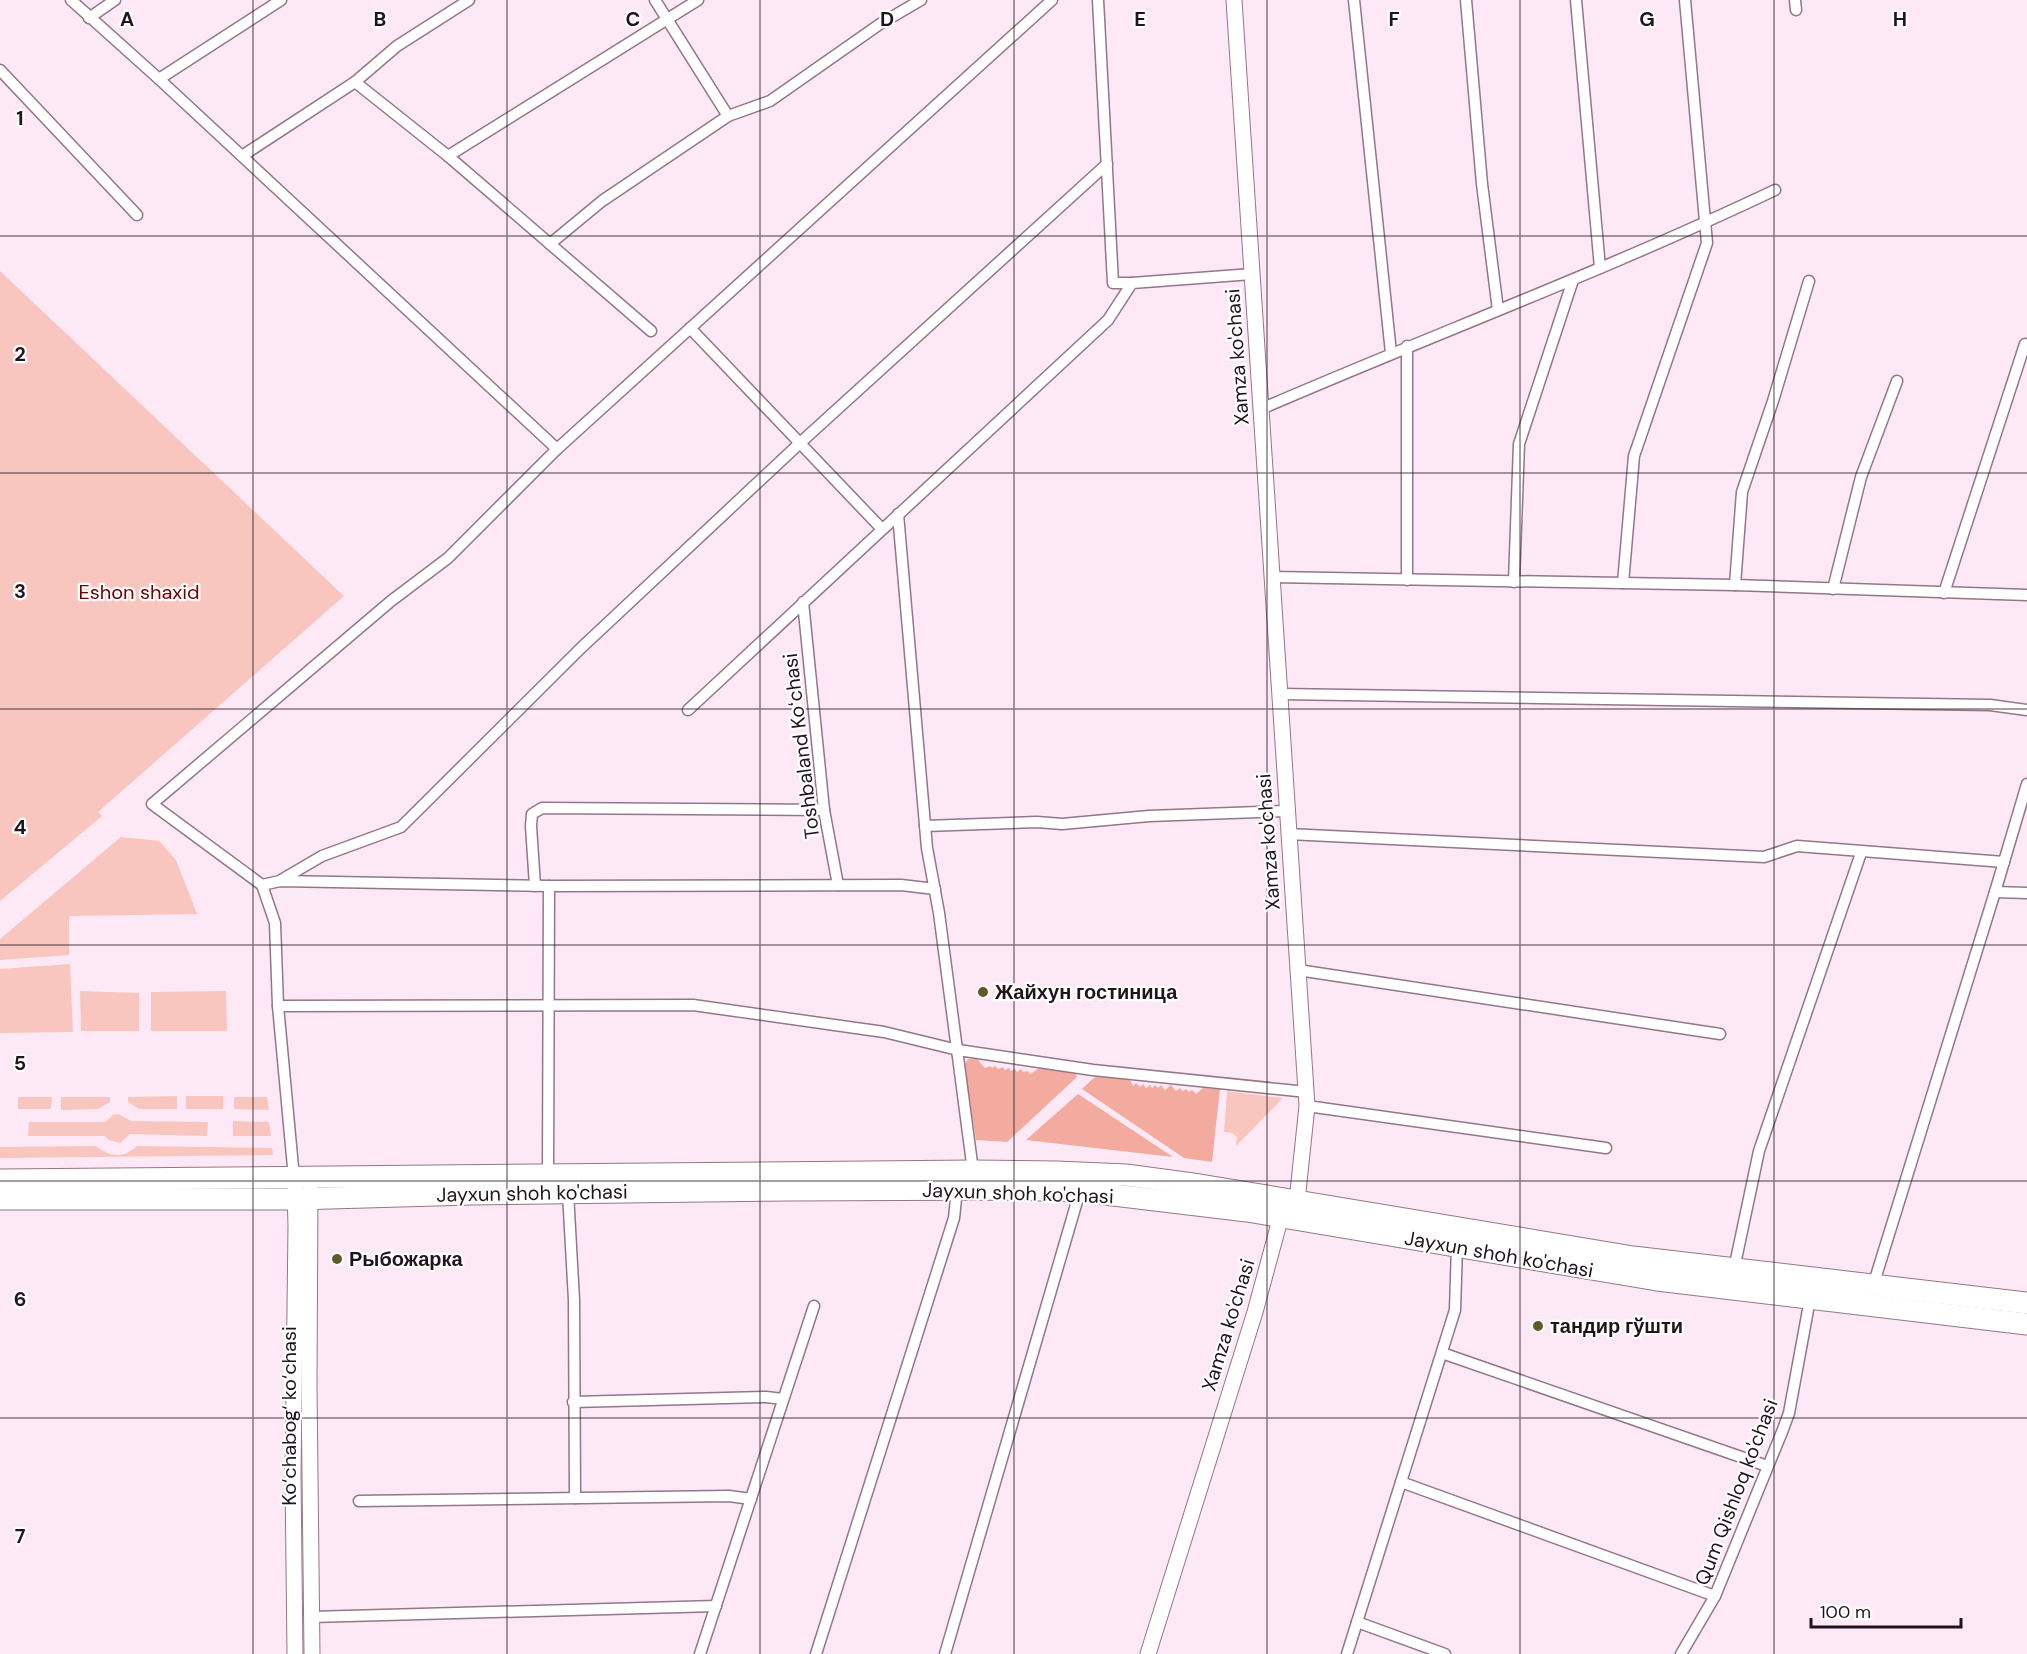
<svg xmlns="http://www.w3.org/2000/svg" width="2027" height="1654" font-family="'DM Sans',sans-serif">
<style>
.green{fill:#f8c6be}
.forest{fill:#f4ab9f}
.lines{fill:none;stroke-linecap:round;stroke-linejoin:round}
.street-casing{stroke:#937689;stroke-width:13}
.secondary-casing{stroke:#937689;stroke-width:17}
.highway-casing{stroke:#937689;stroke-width:23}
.street{stroke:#fff;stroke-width:10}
.secondary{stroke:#fff;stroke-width:15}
.highway{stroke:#fff;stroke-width:21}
.grid{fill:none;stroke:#21151d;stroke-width:1.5;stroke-opacity:0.55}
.poi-dot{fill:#5d5b27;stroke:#fff;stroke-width:2}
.labels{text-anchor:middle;stroke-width:4.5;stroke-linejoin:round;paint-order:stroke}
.street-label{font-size:20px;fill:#21151d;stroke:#fff}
.park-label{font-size:20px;fill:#710100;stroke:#fff}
.poi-label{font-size:20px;font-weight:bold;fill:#21151d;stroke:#fff;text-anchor:start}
.grid-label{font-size:20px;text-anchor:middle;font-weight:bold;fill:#21151d;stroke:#fff;stroke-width:4.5;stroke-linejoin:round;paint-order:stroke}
</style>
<rect width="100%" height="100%" fill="#fde9f6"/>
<g class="green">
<polygon points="0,271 344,596 98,812 102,816 0,901"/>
<polygon points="121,837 159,841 176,860 197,914 69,916 69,955 0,960 0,939"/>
<polygon points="70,964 73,1032 0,1033 0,969"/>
<polygon points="80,991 139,993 139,1031 81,1031"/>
<polygon points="226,991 227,1031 151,1031 151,992"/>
<polygon points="1227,1091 1283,1098 1236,1146 1237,1137 1232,1133 1224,1132"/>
<polygon points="177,1096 177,1109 139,1109 128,1102 128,1097"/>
<rect x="186" y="1096" width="37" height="13"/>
<polygon points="18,1097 52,1097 51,1109 18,1109"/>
<polygon points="61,1097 110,1097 110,1102 98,1109 61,1110"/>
<polygon points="234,1097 267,1097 269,1110 234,1109"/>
<polygon points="119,1114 131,1121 208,1122 207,1136 130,1134 120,1143 109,1140 105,1136 28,1136 29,1122 105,1122 113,1115"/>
<polygon points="233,1121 269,1122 271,1136 233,1136"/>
<path d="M96,1146C110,1157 124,1159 137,1146L272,1148L273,1155L0,1158V1147Z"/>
</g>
<g class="forest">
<polygon points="968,1059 977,1059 985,1068 990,1066 992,1068 995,1066 998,1069 1003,1067 1005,1070 1009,1068 1011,1071 1015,1069 1017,1072 1021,1069 1023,1072 1028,1071 1030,1074 1041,1067 1074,1070 1077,1077 1007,1142 976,1140 964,1065"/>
<polygon points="1097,1075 1129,1078 1133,1086 1136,1083 1140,1087 1143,1084 1146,1088 1150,1085 1152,1088 1155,1085 1158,1088 1161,1085 1165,1090 1171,1085 1176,1091 1180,1088 1183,1091 1186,1089 1189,1092 1192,1090 1196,1094 1203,1088 1220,1089 1212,1162 1184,1158 1082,1089"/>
<polygon points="1078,1094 1173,1157 1026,1140"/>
</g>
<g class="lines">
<g class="street-casing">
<g id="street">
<polyline points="71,0 159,79 557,449"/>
<polyline points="655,0 728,116"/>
<polyline points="1098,0 1113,283 1132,283"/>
<polyline points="1354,0 1391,353"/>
<polyline points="1466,0 1482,184 1498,310"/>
<polyline points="1576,0 1600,268"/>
<polyline points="1795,0 1796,10"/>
<polyline points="89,18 115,0"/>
<polyline points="0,70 137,215"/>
<polyline points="159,79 281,0"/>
<polyline points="355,82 448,156 651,331"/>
<polyline points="242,156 355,82 397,46 469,0"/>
<polyline points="448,156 698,0"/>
<polyline points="550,244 602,201 728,116 770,101 880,24 921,0"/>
<polyline points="690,328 882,529"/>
<path d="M1261,409C1432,335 1607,270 1775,190"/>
<polyline points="898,514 927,848 939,913 973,1171"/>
<polyline points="1272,577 1735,585 2027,595"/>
<polyline points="1407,580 1407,346"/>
<polyline points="1514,582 1519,444 1573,280"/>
<polyline points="1623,583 1634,456 1707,243 1685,0"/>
<polyline points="1735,585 1742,492 1773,401 1809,281"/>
<polyline points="1833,589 1861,477 1897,381"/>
<polyline points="1944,593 2025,344"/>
<polyline points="803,602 824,810 838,885"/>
<polyline points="1280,694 1990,705 2027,710"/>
<polyline points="688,710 1108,320 1132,283 1252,274"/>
<polyline points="925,826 1037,822 1062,824 1149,816 1287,811"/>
<polyline points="1288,834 1764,857 1797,846 2004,862"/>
<polyline points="281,880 322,856 401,827 581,648 800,443 1107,164"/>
<polyline points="262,885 275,923 278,1006 294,1178"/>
<polyline points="535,886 531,826 532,814 542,808 824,810"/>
<polyline points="935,889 901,885 549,886 280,881 262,885 152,804 391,601 448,558 557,449 1052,0"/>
<polyline points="1995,892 2027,893"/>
<polyline points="1298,970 1720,1034"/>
<polyline points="278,1006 693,1005 884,1032 958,1050 1093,1070 1307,1092"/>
<polyline points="1307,1106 1606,1148"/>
<polyline points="548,1174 549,886"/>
<polyline points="568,1193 574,1300 575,1498"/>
<polyline points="1734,1269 1759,1151 1861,853"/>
<polyline points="1872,1289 1995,892 2027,784"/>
<polyline points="1442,1353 1767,1466"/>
<polyline points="573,1402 766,1397 783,1399"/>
<polyline points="1401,1482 1715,1596"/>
<polyline points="359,1501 729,1496 751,1499"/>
<polyline points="311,1617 716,1606"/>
<polyline points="1357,1622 1445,1654"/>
<polyline points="700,1654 814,1306"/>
<polyline points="816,1654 954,1218 957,1189"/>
<polyline points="945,1654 1080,1191"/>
<polyline points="1347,1654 1455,1310 1457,1246"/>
<polyline points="1681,1654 1715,1596 1782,1432 1789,1413 1810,1299"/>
</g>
</g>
<g class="secondary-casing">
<g id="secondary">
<polyline points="310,1189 309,1385 312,1654"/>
<polyline points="295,1190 296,1225 293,1477 295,1654"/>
<polyline points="1148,1654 1255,1312 1281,1216 1297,1201 1307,1106 1234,0"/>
</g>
</g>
<g class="highway-casing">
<g id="highway">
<polyline points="0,1180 973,1171 1056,1172 1126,1175 1200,1185 1633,1257 2027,1303"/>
<polyline points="0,1199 295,1199 471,1194 788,1190 1010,1189 1080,1191 1247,1211 1657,1280 2027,1324"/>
</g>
</g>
<use href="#street" class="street"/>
<use href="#secondary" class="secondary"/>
<use href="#highway" class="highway"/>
</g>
<path class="grid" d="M253,0V1654M507,0V1654M760,0V1654M1014,0V1654M1267,0V1654M1520,0V1654M1774,0V1654M0,236H2027M0,473H2027M0,709H2027M0,945H2027M0,1181H2027M0,1418H2027"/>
<g class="poi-dot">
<circle cx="983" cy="992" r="6"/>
<circle cx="337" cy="1259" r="6"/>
<circle cx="1538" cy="1326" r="6"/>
</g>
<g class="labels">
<g class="street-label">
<text transform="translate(1237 357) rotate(-94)" y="7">Xamza ko'chasi</text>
<text transform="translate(801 746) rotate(-97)" y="7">Toshbaland Koʻchasi</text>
<text transform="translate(1268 842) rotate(-94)" y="7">Xamza ko'chasi</text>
<text transform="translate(532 1193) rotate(-1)" y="7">Jayxun shoh ko'chasi</text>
<text transform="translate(1018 1193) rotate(2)" y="7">Jayxun shoh ko'chasi</text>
<text transform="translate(1499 1254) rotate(10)" y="7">Jayxun shoh ko'chasi</text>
<text transform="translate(1228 1325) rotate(-73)" y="7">Xamza ko'chasi</text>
<text transform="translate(289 1416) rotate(-90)" y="7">Ko‘chabog‘ ko‘chasi</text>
<text transform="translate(1736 1492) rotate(-69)" y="7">Qum Qishloq ko'chasi</text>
</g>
<g class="park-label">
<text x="139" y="599">Eshon shaxid</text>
</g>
<g class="poi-label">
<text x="995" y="999">Жайхун гостиница</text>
<text x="349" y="1266">Рыбожарка</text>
<text x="1550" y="1333">тандир гўшти</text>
</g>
</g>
<g class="grid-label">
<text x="127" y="26">A</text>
<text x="380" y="26">B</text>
<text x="633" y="26">C</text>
<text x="887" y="26">D</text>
<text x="1140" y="26">E</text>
<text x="1394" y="26">F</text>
<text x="1647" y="26">G</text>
<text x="1900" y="26">H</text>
<text x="20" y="125">1</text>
<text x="20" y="361">2</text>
<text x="20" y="598">3</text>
<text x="20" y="834">4</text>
<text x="20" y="1070">5</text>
<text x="20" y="1306">6</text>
<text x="20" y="1543">7</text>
</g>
<path d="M1811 1618v9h150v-9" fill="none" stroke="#21151d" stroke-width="3"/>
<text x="1820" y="1618" font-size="18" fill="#21151d" stroke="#ffffff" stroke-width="4.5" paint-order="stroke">100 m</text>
</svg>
